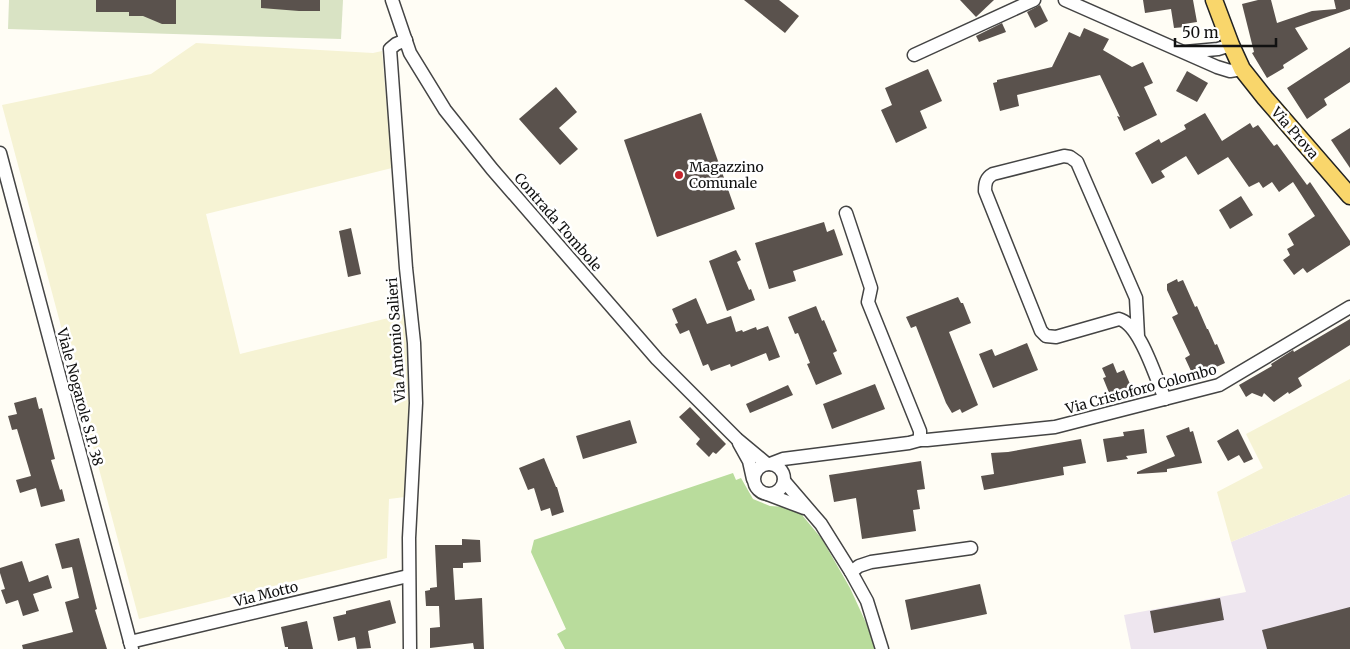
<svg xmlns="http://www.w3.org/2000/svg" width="1350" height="649" font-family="Merriweather,serif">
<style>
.industrial{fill:#eee6ef}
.farmland{fill:#f6f3d4}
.forest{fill:#b9dc9c}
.cemetery{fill:#d9e3c4}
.building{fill:#5a524d}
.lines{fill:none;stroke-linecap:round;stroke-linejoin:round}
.minor-casing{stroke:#444;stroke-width:15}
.major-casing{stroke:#222;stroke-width:19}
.minor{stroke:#fff;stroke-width:12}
.major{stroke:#f9d66b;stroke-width:16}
.poi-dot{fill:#c4262e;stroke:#fff;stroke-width:2}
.labels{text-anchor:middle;stroke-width:5;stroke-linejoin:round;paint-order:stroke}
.street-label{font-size:14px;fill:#111;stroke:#fff}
.poi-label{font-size:14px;fill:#111;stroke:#fff;text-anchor:start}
</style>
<rect width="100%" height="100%" fill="#fffdf5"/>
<polygon class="industrial" points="1350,494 1350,649 1131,649 1124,615 1246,592 1231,542"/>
<g class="farmland">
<polygon points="196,43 373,53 382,51 392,168 206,214 240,354 405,314 409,399 405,497 389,499 387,558 139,619 2,105 151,74"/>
<polygon points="1350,379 1350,494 1231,542 1217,492 1263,468 1246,434"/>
</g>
<polygon class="forest" points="733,473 736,480 741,478 753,499 770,506 786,507 802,515 822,539 850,588 867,625 875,649 565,649 557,634 566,629 531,552 534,540"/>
<polygon class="cemetery" points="9,0 343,0 341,39 8,29"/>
<g class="building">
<polygon points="96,0 176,0 176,24 162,24 143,16 129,16 129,12 96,12"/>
<polygon points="261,0 320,0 320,11 299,11 261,8"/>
<polygon points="744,0 779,0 799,16 785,33"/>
<polygon points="960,0 994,0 976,17"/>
<polygon points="1143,0 1193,0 1197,22 1184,24 1185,27 1174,28 1171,9 1145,13"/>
<polygon points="1258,0 1271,0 1277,23 1312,11 1336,9 1334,0 1350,0 1350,9 1295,28 1308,49 1283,65 1284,68 1267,78 1252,53 1254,52 1242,4"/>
<polygon points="1040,5 1048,21 1035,28 1027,12"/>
<polygon points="1002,23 1006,32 979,42 976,36"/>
<polygon points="1084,28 1109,39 1103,50 1132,67 1143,62 1153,83 1144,87 1157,115 1124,131 1117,116 1120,117 1100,75 1017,95 1019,106 1000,111 993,83 997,82 997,80 1052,67 1069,32 1080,37"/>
<polygon points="1350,47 1350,82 1324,99 1327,105 1307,119 1287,88"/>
<polygon points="928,69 942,101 920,111 927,128 896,143 881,110 892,105 885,88"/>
<polygon points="1187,71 1208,83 1197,102 1176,91"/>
<polygon points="556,87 577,112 559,128 578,149 560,165 519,119"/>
<polygon points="701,113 735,209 657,237 624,140"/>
<polygon points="1205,113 1222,141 1250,123 1253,128 1258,125 1274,146 1277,144 1307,185 1310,182 1350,241 1350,245 1307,273 1303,268 1294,275 1283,260 1290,255 1287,249 1294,245 1288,234 1315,216 1293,182 1279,192 1272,182 1263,188 1259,182 1249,187 1228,157 1198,175 1186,156 1161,171 1165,177 1152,184 1135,153 1159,139 1161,143 1186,129 1184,125"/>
<polygon points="1350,128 1350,168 1331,140"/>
<polygon points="1241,196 1253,215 1230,229 1219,210"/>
<polygon points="824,222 827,232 834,229 843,255 793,271 796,281 769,289 755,243"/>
<polygon points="351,228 361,274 348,277 339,231"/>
<polygon points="736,250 741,260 737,262 749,290 751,289 755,300 727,311 709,261"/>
<polygon points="1177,279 1178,282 1183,280 1195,307 1197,306 1207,329 1208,329 1215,345 1217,344 1225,363 1201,374 1198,368 1191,371 1185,358 1190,355 1172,317 1178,314 1167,290 1167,284"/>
<polygon points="958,297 961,303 963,303 971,323 949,332 978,405 962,413 960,409 952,413 946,403 916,326 911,328 906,317"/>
<polygon points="696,298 707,324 731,316 736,332 742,330 743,332 756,327 757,330 768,326 780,357 769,361 766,353 731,367 730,364 711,371 708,364 703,366 689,330 680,334 675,324 678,323 672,309"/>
<polygon points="816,306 822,321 824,320 837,351 833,353 842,374 816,385 807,364 810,363 798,333 795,334 788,317"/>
<polygon points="1350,319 1350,345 1298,378 1302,386 1289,394 1288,392 1274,402 1264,393 1262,397 1252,393 1246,397 1239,385 1272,366 1271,364 1293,350 1294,352"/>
<polygon points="1027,343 1038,370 993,388 979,354 992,349 995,356"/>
<polygon points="1113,363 1117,373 1124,370 1133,391 1112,400 1103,378 1106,377 1102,368"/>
<polygon points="875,384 885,409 832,429 823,404"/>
<polygon points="788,385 793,395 750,413 746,404"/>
<polygon points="36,397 39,409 42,408 55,459 51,460 60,490 62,489 65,501 41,507 36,488 20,493 16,480 31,476 17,429 12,430 8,416 17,414 14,403"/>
<polygon points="690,407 726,444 716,454 713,452 709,457 696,444 700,439 679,417"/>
<polygon points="630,420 637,443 583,459 576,436"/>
<polygon points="1189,427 1190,432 1193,431 1202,463 1167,469 1167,472 1137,474 1137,472 1175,456 1166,436"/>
<polygon points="1144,429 1147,453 1126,456 1128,459 1107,462 1103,439 1124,436 1123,432"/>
<polygon points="1238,429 1253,459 1244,463 1239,455 1228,461 1217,441"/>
<polygon points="1081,439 1086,463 1063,467 1064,475 984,490 981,476 994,474 991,453 1008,452"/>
<polygon points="544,458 556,487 557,487 564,512 552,516 550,508 541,511 534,488 528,490 519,468"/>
<polygon points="921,461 925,489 917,490 920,509 913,510 916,531 862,539 856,498 834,502 829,475"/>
<polygon points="79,538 97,609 95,610 107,649 23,649 22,645 73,632 65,602 79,598 72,567 62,569 55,544"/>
<polygon points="462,539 480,540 481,562 463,563 463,568 453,568 455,600 482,598 484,649 474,649 473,643 430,648 430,628 440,627 439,606 426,606 425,591 430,590 430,588 437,587 435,545 462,545"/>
<polygon points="22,561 29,582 48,575 52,588 33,594 39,611 23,616 18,600 6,604 1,590 5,589 0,573 0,568"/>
<polygon points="980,584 987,614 911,630 905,600"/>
<polygon points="1220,598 1224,620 1154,633 1150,611"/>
<polygon points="390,600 396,623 368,631 371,648 357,649 355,637 338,641 333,617 346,614 346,611"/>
<polygon points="1350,607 1350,649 1267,649 1262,630"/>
<polygon points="307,621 313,649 288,649 288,647 285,647 281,627"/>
</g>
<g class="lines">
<g class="minor-casing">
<g id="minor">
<polyline points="392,0 410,53 445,110 492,169 657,359 737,439 767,464"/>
<polyline points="1065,0 1217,67 1230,71 1242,69"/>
<polyline points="406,40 396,44 390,49 406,268 414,343 416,403 409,538 410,649"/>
<polyline points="1185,52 1218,49 1231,45"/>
<polyline points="914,55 1034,0"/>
<polyline points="0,153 132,649"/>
<polyline points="846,213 871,288 868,302 920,431 920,440"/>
<path d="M1138,336L1136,298L1077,162L1070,157L1064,156L993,174C986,178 985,183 985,191L1041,331L1046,336L1056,337L1119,319C1140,324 1156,379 1165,399"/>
<polyline points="739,443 749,461 753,479"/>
<circle cx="769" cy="479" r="15"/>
<polyline points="770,464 783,459 909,443 920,440 927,440 1055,427 1219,385 1350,307"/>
<polyline points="784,481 821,524 851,572 867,601 882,649"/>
<polyline points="767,494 804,508"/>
<polyline points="851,572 859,566 871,562 971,548"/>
<polyline points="130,642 408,576"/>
</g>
</g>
<g class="major-casing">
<polyline id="major" points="1214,0 1231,45 1242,69 1265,98 1350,196"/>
</g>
<use href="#minor" class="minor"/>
<use href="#major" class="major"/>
</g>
<circle class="poi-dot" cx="679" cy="175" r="5"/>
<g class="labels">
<g class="street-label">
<text transform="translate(1295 133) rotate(49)" y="5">Via Prova</text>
<text transform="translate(558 222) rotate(49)" y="5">Contrada Tombole</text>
<text transform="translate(396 340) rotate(-94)" y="5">Via Antonio Salieri</text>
<text transform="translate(1141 389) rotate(-15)" y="5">Via Cristoforo Colombo</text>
<text transform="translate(80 397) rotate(75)" y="5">Viale Nogarole S.P. 38</text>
<text transform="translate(266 594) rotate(-14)" y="5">Via Motto</text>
</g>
<g class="poi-label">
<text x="689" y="172">Magazzino<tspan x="689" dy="16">Comunale</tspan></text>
</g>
</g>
<path d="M1175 38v8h101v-8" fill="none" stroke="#111111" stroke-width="2.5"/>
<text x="1182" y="38" font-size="15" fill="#111111" stroke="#ffffff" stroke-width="4" paint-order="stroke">50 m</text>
</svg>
